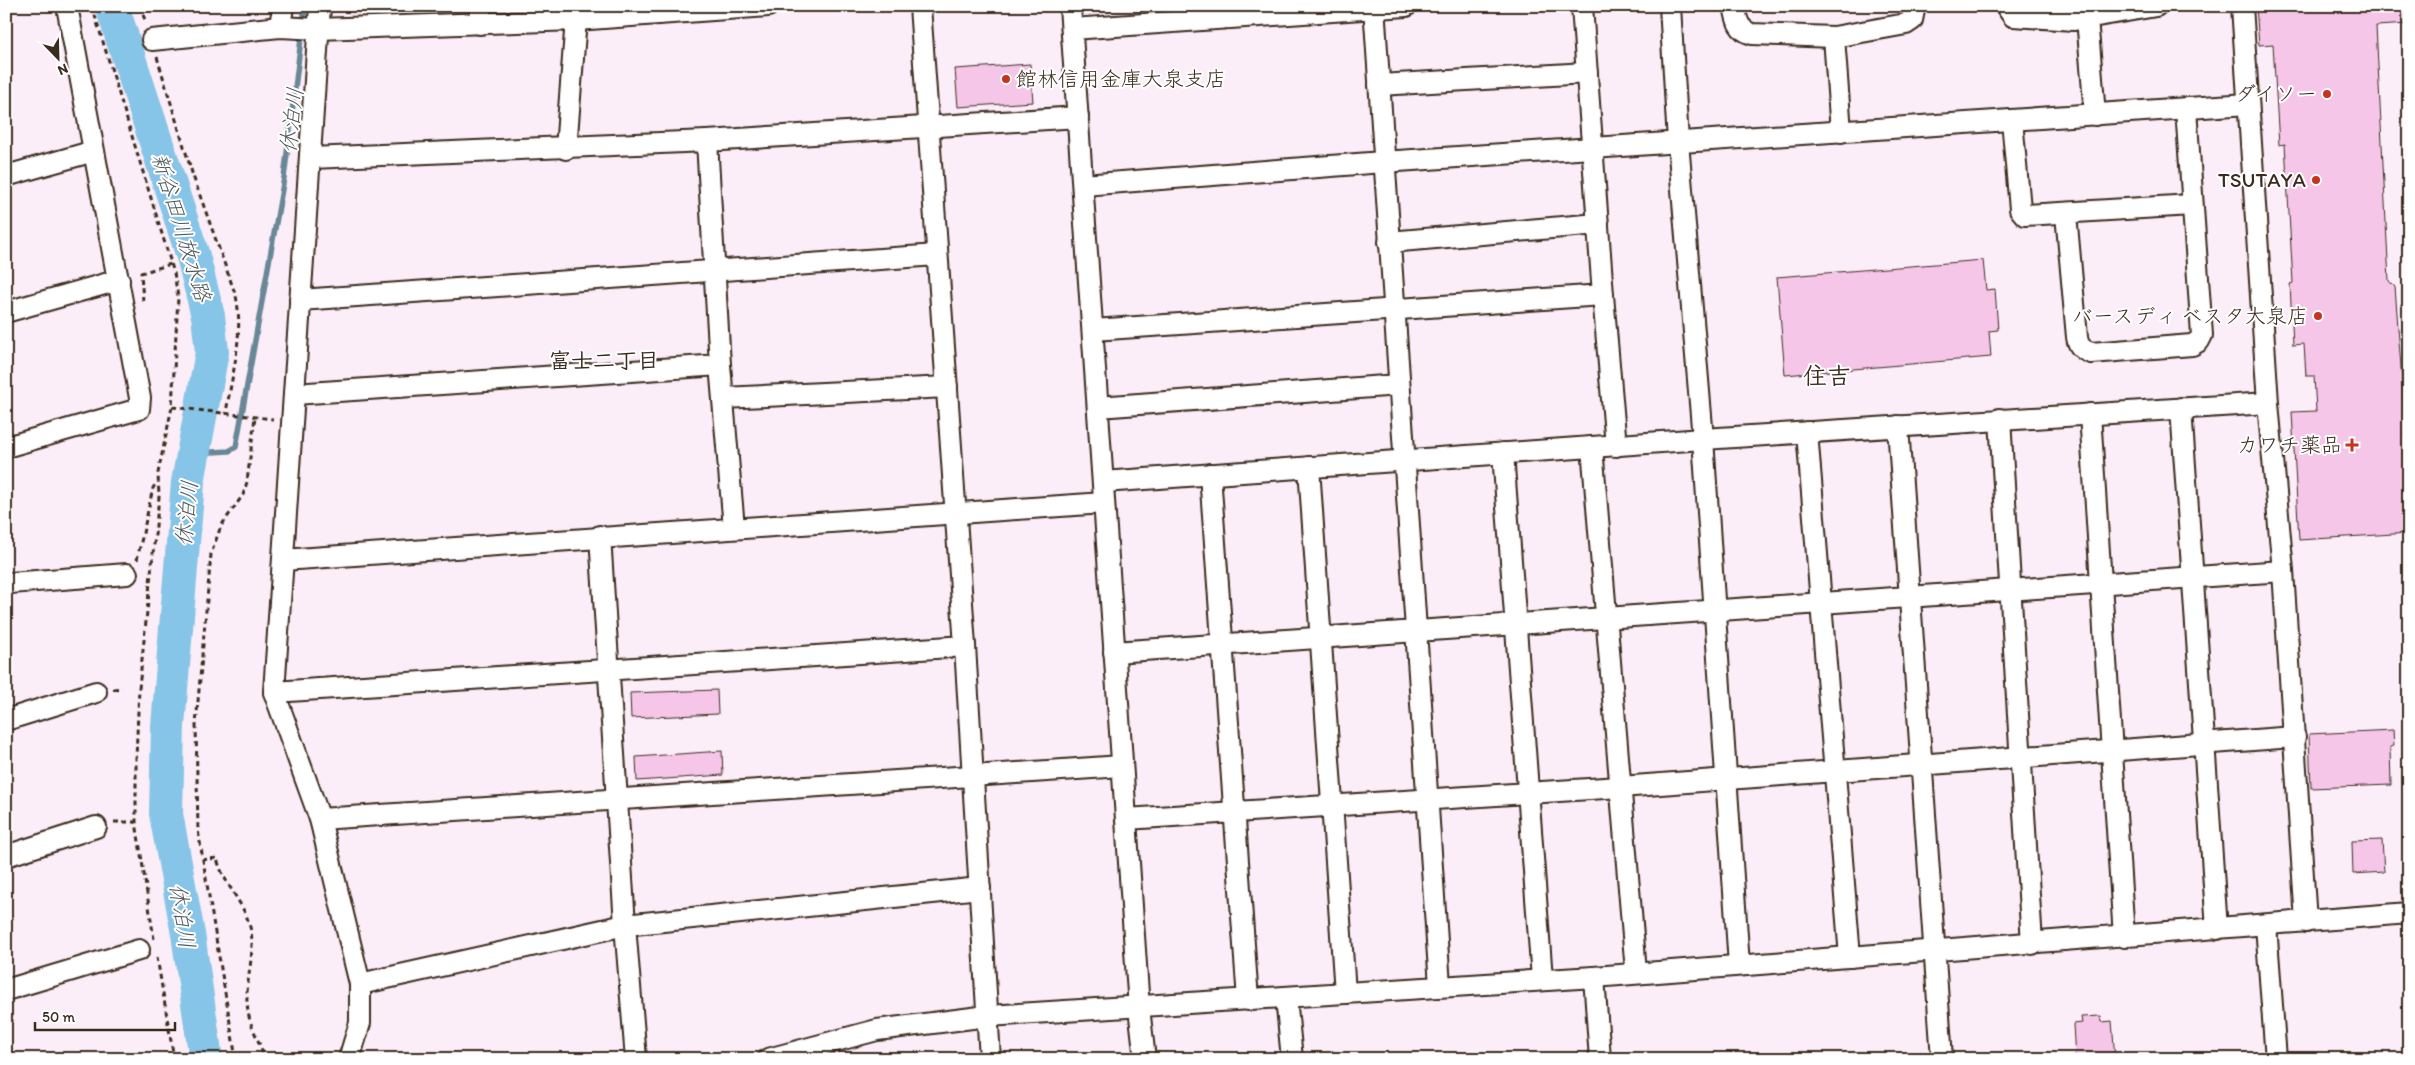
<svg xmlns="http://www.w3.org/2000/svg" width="2415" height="1065" font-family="Itim,'Klee One',sans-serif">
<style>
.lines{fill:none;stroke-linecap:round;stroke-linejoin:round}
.stream{stroke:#688797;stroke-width:5.5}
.river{stroke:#86c5e7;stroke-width:34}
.building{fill:#f6c6e8;stroke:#3b2a1e}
.minor-casing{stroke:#3b2a1e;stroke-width:24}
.path{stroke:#3b2a1e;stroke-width:3;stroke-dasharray:5 4;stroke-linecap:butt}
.minor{stroke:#fff;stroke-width:20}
.poi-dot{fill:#c8321e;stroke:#fff;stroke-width:2}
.labels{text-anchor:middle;stroke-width:4;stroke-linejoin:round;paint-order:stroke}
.poi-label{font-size:21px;fill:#3b2a1e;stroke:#fff;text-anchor:end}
.water-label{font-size:22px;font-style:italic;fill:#52585a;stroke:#fff}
.neighbourhood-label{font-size:22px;font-weight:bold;fill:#3b2a1e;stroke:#fff}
.quarter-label{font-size:24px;font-weight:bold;fill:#3b2a1e;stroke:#fff}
</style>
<rect width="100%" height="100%" fill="#fceef8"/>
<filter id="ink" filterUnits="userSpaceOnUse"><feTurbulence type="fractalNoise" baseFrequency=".02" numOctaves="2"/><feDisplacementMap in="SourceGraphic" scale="10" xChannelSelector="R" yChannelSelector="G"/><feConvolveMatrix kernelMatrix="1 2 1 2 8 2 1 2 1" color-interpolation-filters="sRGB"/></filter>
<g filter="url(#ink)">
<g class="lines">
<polyline class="stream" points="194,453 229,451 236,447 284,178 305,6"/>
<polyline class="river" points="112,6 193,256 208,316 212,352 188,482 168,726 166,814 188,934 206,1059"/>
</g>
<g class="building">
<polygon points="2256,6 2409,6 2409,24 2376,26 2389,281 2395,287 2409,475 2409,533 2299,540 2292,412 2316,411 2314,376 2306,376 2304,344 2293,345 2290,284 2293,283 2285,144 2279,145 2273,44 2259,45"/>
<polygon points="1030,64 1033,102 958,107 955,69"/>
<polygon points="1983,260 1986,290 1995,289 1998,330 1989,331 1991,357 1785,375 1777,277"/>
<polygon points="717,690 718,714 631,718 630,693"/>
<polygon points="2393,730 2394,746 2390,747 2391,785 2311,788 2309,734"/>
<polygon points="722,751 723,775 637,781 636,757"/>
<polygon points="2382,840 2384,872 2353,874 2352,841"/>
<polygon points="2101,1016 2102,1022 2112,1021 2115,1059 2075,1059 2073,1024 2082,1023 2081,1017"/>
</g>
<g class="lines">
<g class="minor-casing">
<g id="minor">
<polyline points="320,6 274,692 320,819 360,984 625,925 980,888"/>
<polyline points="920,6 965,646 990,1059"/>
<polyline points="1070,6 1139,1008 1145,1059"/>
<polyline points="1374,6 1440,986"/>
<polyline points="1582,6 1603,295 1616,446"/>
<polyline points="1670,6 1678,142 1703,439 1739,965"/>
<path d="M1734,6C1737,20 1738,30 1752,34L1834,37L1906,24L1912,20L1915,6"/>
<polyline points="2006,6 2013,16 2074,20 2156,6"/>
<polyline points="2242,6 2268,403 2283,571 2306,922"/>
<polyline points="2087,18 2095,115"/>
<polyline points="480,24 480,6"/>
<polyline points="280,27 283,6"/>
<polyline points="1072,29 1406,6"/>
<polyline points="1834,37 1841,132"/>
<polyline points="152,40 280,27 318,29 576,20 768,6"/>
<polyline points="1379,85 1587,73"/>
<polyline points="2012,120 2020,209 2025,215 2192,205"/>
<polyline points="707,141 720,365 734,528"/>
<polyline points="566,149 577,6"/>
<polyline points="311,158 707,141 1078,117"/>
<polyline points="6,176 87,153"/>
<polyline points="1083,185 1383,162 2248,104"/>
<path d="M2066,214L2077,337C2078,346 2082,350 2091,353L2192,345L2199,341L2202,335L2186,109"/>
<polyline points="1389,242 1598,224"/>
<polyline points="300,300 937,255"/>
<polyline points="6,312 119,280"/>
<polyline points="1093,330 1603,295"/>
<polyline points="294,394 720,365"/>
<polyline points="723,398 947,387"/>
<polyline points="1098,407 1399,385"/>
<polyline points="2181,408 2217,929"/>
<polyline points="2090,414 2124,937"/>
<polyline points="2000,419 2032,944"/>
<polyline points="1898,426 1942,1059"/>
<polyline points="1807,432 1850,957"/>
<polyline points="6,447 139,409 140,398 67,6"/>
<polyline points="1592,447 1636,972"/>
<polyline points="1503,453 1542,979"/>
<polyline points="1309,467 1345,993"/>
<polyline points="1210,474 1248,1000"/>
<polyline points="1103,482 1703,439 2268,403"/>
<polyline points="600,536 625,925 636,1059"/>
<polyline points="283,560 1104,503"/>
<polyline points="10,583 127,574"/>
<polyline points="1114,652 2283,571"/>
<polyline points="274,692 965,646"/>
<polyline points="6,720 96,692"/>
<polyline points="320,819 1122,766"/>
<polyline points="1126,819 1620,787 2295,737"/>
<polyline points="6,856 96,827"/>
<polyline points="2266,925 2276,1059"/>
<polyline points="1594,977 1600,1059"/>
<polyline points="6,990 139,950"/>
<polyline points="1286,997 1292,1059"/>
<polyline points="349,1059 360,1023 360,984"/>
<polyline points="768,1059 877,1030 988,1016 1594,977 2409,913"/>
</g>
</g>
<g class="path">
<polyline points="92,6 174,273 178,297 172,407 158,473 159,497 139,688 136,758 136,822 154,939"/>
<polyline points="140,6 146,23"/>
<path d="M157,57L193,176L236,296C244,335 232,374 226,413"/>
<polyline points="143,301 141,273 171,264"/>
<polyline points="172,407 273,419"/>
<polyline points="137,560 153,488 157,482"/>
<polyline points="113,689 122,688"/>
<polyline points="114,822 136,822"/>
<path d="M202,860L217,858C223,884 244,902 250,927C257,954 243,984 248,1011C250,1028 261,1042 264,1059"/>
<polyline points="157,957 174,1059"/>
<polyline points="236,1059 198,830 196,724 211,554 221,526 243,495 247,482 255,417"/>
</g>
<use href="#minor" class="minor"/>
</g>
</g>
<g class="poi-dot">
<circle cx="1006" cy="79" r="5"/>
<circle cx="2327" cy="94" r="5"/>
<circle cx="2316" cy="180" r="5"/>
<circle cx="2318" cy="316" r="5"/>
<path d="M2349.5 437.5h5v5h5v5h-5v5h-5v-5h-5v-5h5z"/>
</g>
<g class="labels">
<g class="poi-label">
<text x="1016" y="86" text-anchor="start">館林信用金庫大泉支店</text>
<text x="2317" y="101">ダイソー</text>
<text x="2306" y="187">TSUTAYA</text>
<text x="2308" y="323">バースディ ベスタ大泉店</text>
<text x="2342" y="452">カワチ薬品</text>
</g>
<g class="water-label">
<text transform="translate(291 120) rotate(-83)" y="8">休泊川</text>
<text transform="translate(182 227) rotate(73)" y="8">新谷田川放水路</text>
<text transform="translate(186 513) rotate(-84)" y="8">休泊川</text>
<text transform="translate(183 916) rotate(81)" y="8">休泊川</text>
</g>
<g class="neighbourhood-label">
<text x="604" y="368">富士二丁目</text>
</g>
<g class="quarter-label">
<text x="1827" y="384">住吉</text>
</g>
</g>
<rect width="2415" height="1065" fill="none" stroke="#fff" stroke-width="25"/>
<rect x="12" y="12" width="2390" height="1040" fill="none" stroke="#3b2a1e" stroke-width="2" filter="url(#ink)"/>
<g transform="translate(58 58) rotate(157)" stroke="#ffffff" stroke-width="4" paint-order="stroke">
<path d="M0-4L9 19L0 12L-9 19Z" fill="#3b2a1e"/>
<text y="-8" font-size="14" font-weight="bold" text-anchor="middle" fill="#3b2a1e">N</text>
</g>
<path d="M35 1022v8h140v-8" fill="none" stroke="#3b2a1e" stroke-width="2.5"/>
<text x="42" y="1022" font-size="15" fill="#3b2a1e" stroke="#ffffff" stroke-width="4" paint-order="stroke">50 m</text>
</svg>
